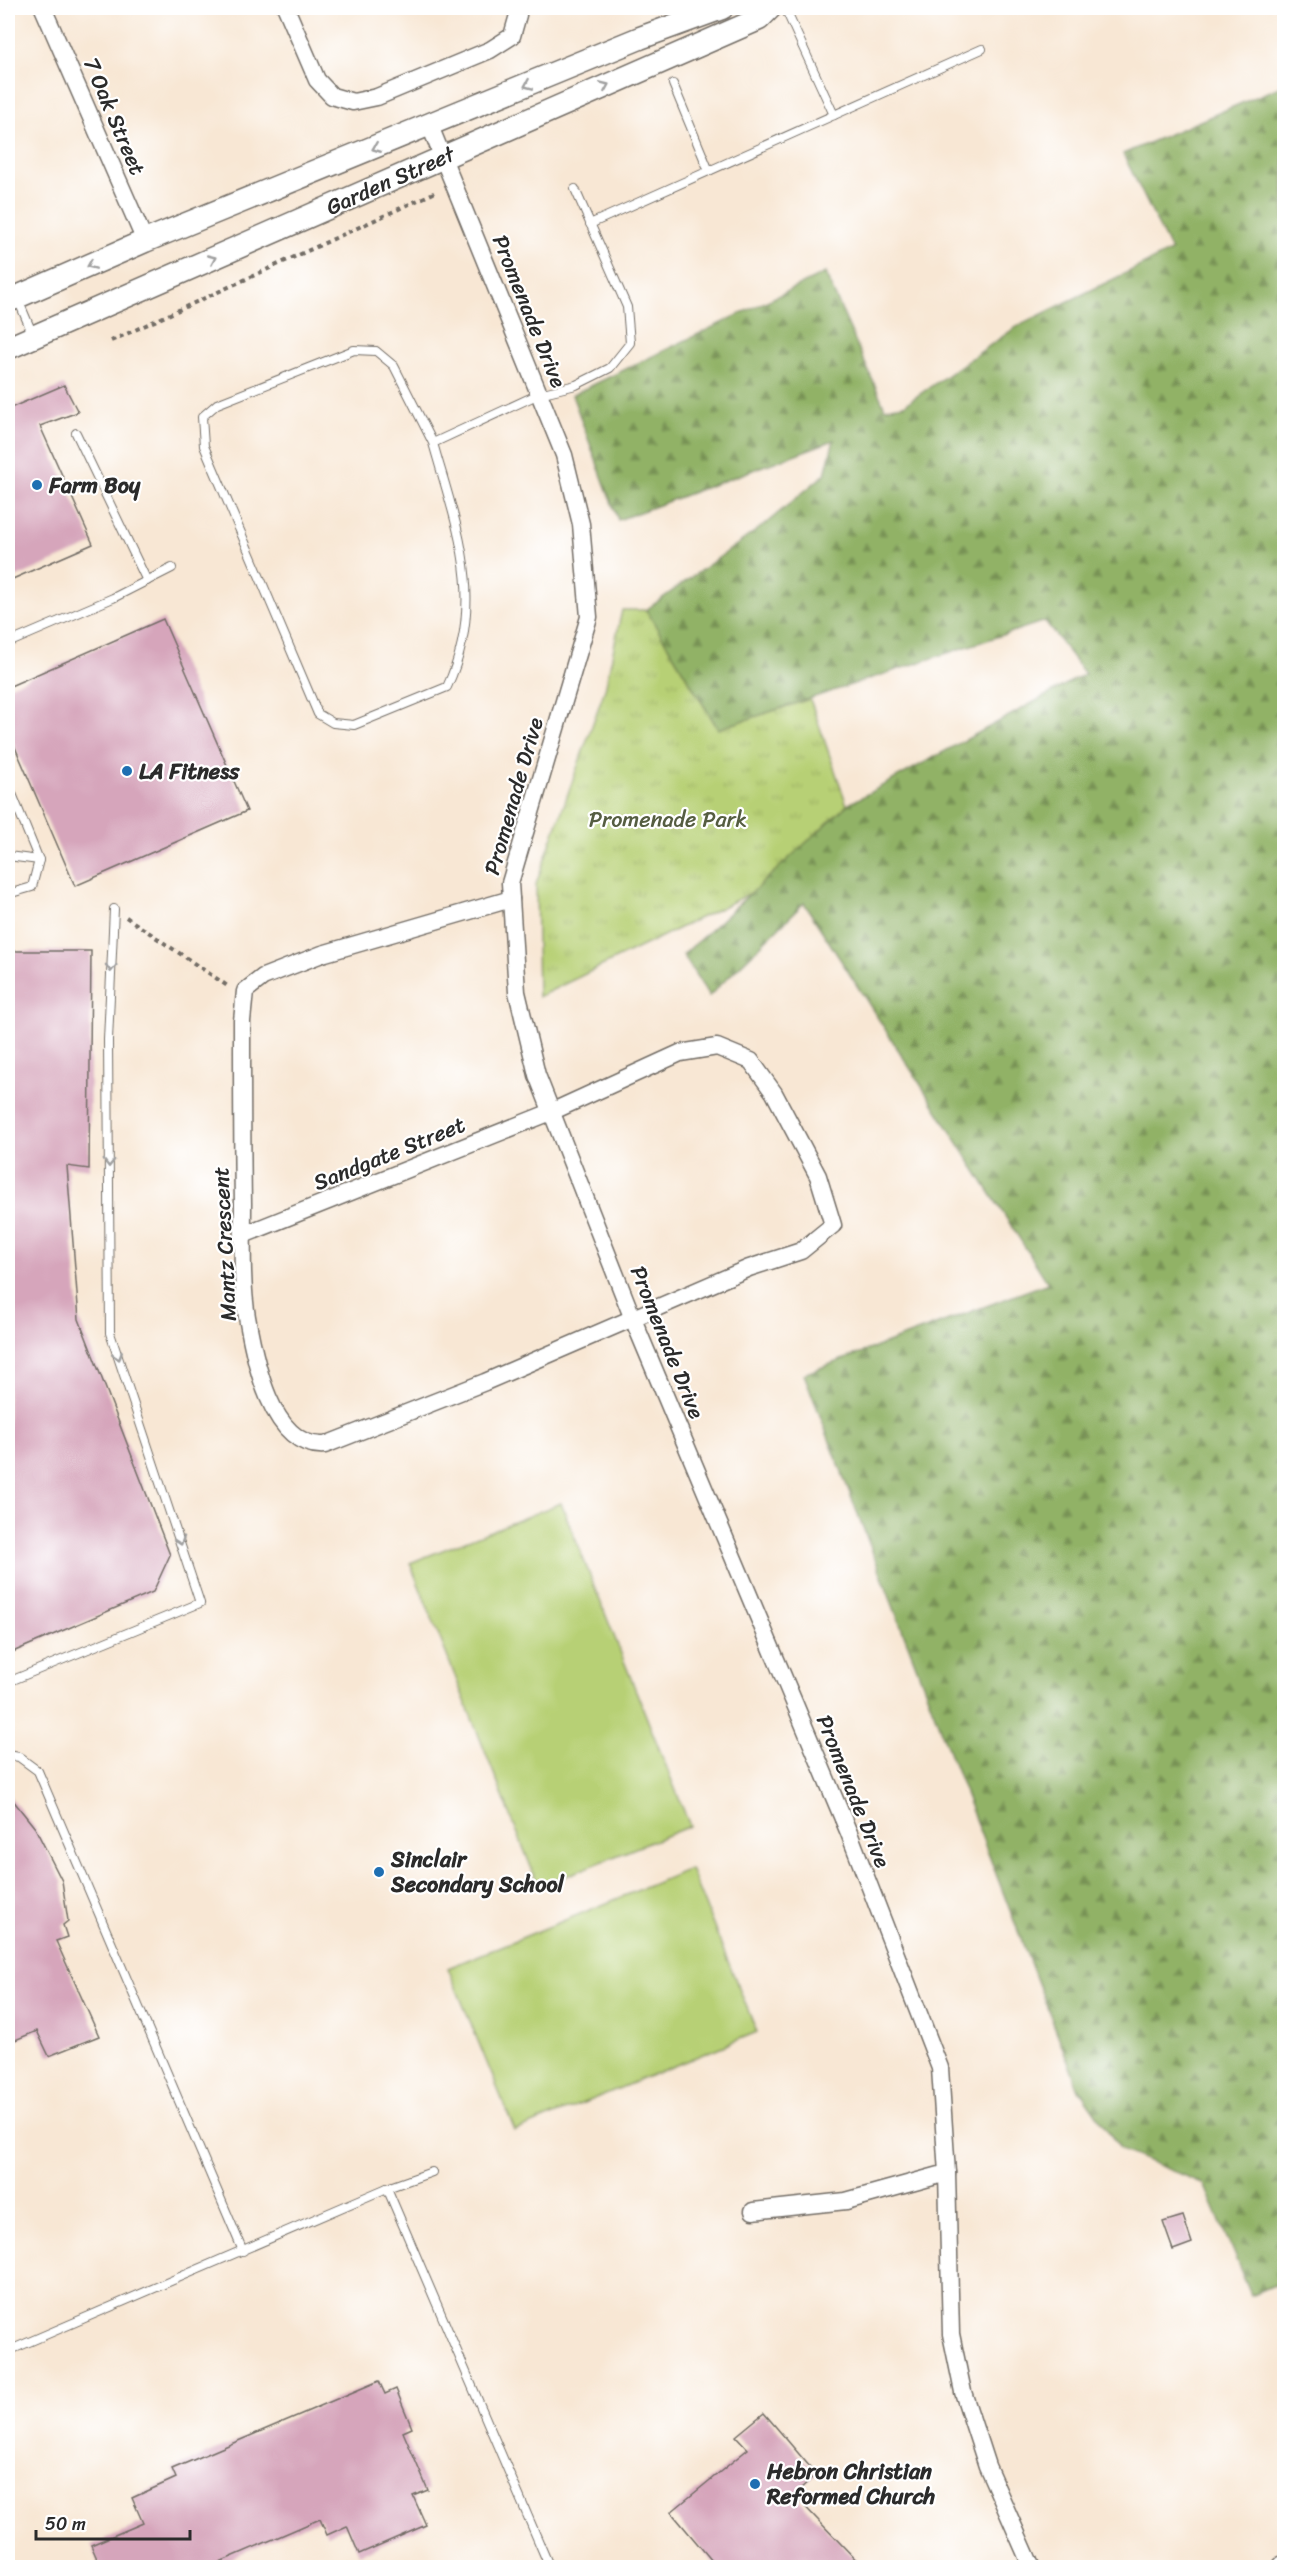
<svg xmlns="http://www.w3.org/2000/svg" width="1292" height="2575" font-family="Sriracha,sans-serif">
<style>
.forest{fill:url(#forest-firs);stroke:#5e6e48;stroke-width:1.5}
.park{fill:url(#park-tufts);stroke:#717e50;stroke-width:1.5}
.pitch{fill:#b7d075;stroke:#717e50;stroke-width:1.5}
.building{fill:#d6a5bb}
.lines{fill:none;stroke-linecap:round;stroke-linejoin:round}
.lane-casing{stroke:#736d66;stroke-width:10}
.street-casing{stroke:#736d66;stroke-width:19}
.secondary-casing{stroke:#736d66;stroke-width:25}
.path{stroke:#736d66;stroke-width:4;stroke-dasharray:4.5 4.5;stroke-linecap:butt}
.lane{stroke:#fff;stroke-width:8}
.street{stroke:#fff;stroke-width:16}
.secondary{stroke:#fff;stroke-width:22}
.oneway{stroke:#a0a0a0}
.poi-dot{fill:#1f6fb2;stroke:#fff;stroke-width:2}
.labels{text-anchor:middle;stroke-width:4.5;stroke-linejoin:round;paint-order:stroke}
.street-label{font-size:22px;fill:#2b2b2b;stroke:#fff}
.poi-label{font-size:22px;font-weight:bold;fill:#2b2b2b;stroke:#fff;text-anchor:start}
.park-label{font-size:22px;fill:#555d41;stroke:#fff}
</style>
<defs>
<pattern id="forest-firs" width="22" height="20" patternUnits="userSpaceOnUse" patternTransform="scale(1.5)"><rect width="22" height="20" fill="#91b266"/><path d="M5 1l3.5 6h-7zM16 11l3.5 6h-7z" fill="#779154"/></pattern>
<pattern id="park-tufts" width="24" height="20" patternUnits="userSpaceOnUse" patternTransform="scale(1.5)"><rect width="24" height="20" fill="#b7d075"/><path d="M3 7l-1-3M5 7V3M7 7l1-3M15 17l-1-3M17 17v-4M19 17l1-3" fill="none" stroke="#9eb365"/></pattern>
</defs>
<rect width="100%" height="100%" fill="#fff"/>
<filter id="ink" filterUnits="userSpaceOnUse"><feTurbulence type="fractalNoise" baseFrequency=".0167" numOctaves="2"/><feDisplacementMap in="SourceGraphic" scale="12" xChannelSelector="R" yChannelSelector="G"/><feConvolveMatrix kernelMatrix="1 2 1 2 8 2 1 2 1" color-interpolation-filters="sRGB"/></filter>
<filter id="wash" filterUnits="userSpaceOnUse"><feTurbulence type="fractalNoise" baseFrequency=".008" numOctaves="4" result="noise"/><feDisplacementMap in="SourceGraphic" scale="24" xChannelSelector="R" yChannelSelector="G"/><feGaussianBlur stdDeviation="1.35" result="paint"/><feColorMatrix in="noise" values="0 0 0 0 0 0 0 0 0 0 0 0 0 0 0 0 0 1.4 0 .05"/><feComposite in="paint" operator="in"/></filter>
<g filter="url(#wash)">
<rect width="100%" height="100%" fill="#f8e7d4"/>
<polygon class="forest" points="1284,85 1284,2281 1251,2295 1204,2184 1121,2150 1079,2090 804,1374 1048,1283 804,903 709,996 683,955 847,805 1085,674 1045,621 718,729 646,610 764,525 825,474 834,440 618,520 572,395 825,273 885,408 904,405 1018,326 1171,251 1123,154"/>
<polygon class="park" points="622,610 646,610 718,729 810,699 847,805 751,893 538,997 536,884 605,689"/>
<g class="pitch">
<polygon points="561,1503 690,1826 539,1887 410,1563"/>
<polygon points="690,1869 757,2032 515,2131 448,1968"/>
</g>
<g id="blocks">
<g class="building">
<polygon points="64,385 78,412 40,426 93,544 8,581 8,409"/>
<polygon points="163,619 247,811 75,886 8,731 8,687"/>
<polygon points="8,951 91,951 89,1169 67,1166 79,1319 170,1555 153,1592 8,1654"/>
<polygon points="8,1794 35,1828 62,1881 68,1921 63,1925 67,1937 56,1941 99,2036 49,2056 37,2031 8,2043"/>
<polygon points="1183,2216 1192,2243 1173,2250 1163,2222"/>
<polygon points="379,2381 385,2394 396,2389 412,2428 403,2432 428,2490 413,2496 426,2525 359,2554 347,2526 327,2535 320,2519 220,2562 223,2568 101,2568 91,2545 143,2523 132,2498 176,2478 172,2469"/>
<polygon points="764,2413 816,2474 794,2495 864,2568 718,2568 671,2512 748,2449 736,2436"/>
</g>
</g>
</g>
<g filter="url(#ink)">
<use href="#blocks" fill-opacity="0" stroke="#736d66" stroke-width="1.5"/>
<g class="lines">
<g class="lane-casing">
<g id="lane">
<polyline points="785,8 834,115"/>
<polyline points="673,84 709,171"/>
<polyline points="590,224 982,49"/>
<polyline points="17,297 33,335"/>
<polyline points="76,433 147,581"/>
<path d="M433,443C457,528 487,601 447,687L354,725L333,723L318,714L204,446L202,417L217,404L354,350L376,351L394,366L433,443L539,394L576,385L610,368L630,343L627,307L575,189"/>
<polyline points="8,643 113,598 172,568"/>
<polyline points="8,784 39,860 32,887 8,894"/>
<polyline points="8,856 39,860"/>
<polyline points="8,1682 200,1603 110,1333 108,1040 114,909"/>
<polyline points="8,1755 19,1757 38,1771 243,2251"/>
<polyline points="387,2188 550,2568"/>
<polyline points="8,2351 387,2188 432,2172"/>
</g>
</g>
<g class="street-casing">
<g id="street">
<polyline points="43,8 145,241"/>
<polyline points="286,8 317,80 332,96 353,102 377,97 490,50 512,36 518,15 517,8"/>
<polyline points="430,126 564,455 581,524 589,617 510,883 517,992 537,1075 633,1319 849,1833 940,2068 947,2173 951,2334 963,2392 987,2466 1032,2568"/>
<path d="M243,1235L551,1112L680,1053L717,1047L751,1061L774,1093L818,1176L833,1225L801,1251L749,1268L485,1382L325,1445C271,1449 254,1357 247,1317C241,1281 243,1239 243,1203C242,1142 242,1082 242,1021L245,991L263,977L322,954L511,899"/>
<polyline points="753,2211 846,2201 947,2173"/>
</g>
</g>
<g class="secondary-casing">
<g id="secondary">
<polyline points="8,301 145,241 640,38 722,8"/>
<polyline points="8,348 759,19 770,8"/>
<polyline points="1283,2568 1284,2567"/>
</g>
</g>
<g class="path">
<polyline points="111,341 438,191"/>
<polyline points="126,917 229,987"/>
</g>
<use href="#lane" class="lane"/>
<use href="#street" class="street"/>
<use href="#secondary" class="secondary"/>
</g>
<defs><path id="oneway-chevron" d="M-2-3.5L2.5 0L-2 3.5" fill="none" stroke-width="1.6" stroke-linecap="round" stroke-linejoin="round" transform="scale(1.5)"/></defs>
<g class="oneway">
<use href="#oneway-chevron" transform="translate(528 85) rotate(157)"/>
<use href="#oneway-chevron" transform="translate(605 86) rotate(-23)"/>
<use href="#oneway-chevron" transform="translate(376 148) rotate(158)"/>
<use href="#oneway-chevron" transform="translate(212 259) rotate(-24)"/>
<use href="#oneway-chevron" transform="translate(91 265) rotate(157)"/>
<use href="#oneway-chevron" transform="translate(111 968) rotate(93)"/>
<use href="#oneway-chevron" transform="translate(109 1163) rotate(90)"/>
<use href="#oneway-chevron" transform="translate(118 1356) rotate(72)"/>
<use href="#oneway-chevron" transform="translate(180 1541) rotate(72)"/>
</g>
</g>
<g class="poi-dot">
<circle cx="37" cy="485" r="6"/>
<circle cx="127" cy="771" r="6"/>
<circle cx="379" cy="1872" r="6"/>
<circle cx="755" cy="2484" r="6"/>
</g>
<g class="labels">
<g class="street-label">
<text transform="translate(115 116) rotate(67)" y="8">7 Oak Street</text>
<text transform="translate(390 180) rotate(-24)" y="8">Garden Street</text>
<text transform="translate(530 311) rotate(68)" y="8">Promenade Drive</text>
<text transform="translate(513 796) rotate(-74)" y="8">Promenade Drive</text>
<text transform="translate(389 1153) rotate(-22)" y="8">Sandgate Street</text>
<text transform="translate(224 1244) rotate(-93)" y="8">Mantz Crescent</text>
<text transform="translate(668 1342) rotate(68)" y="8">Promenade Drive</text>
<text transform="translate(854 1791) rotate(68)" y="8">Promenade Drive</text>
</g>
<g class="poi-label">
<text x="49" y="493">Farm Boy</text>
<text x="139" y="779">LA Fitness</text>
<text x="391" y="1867">Sinclair<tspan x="391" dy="25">Secondary School</tspan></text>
<text x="767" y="2479">Hebron Christian<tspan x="767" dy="25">Reformed Church</tspan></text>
</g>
<g class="park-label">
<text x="668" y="827">Promenade Park</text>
</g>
</g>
<rect width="1292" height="2575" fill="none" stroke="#fff" stroke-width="30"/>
<path d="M36 2530v9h154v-9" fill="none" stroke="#2b2b2b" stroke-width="3"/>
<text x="45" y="2530" font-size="18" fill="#2b2b2b" stroke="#ffffff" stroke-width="4.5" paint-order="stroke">50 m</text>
</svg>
